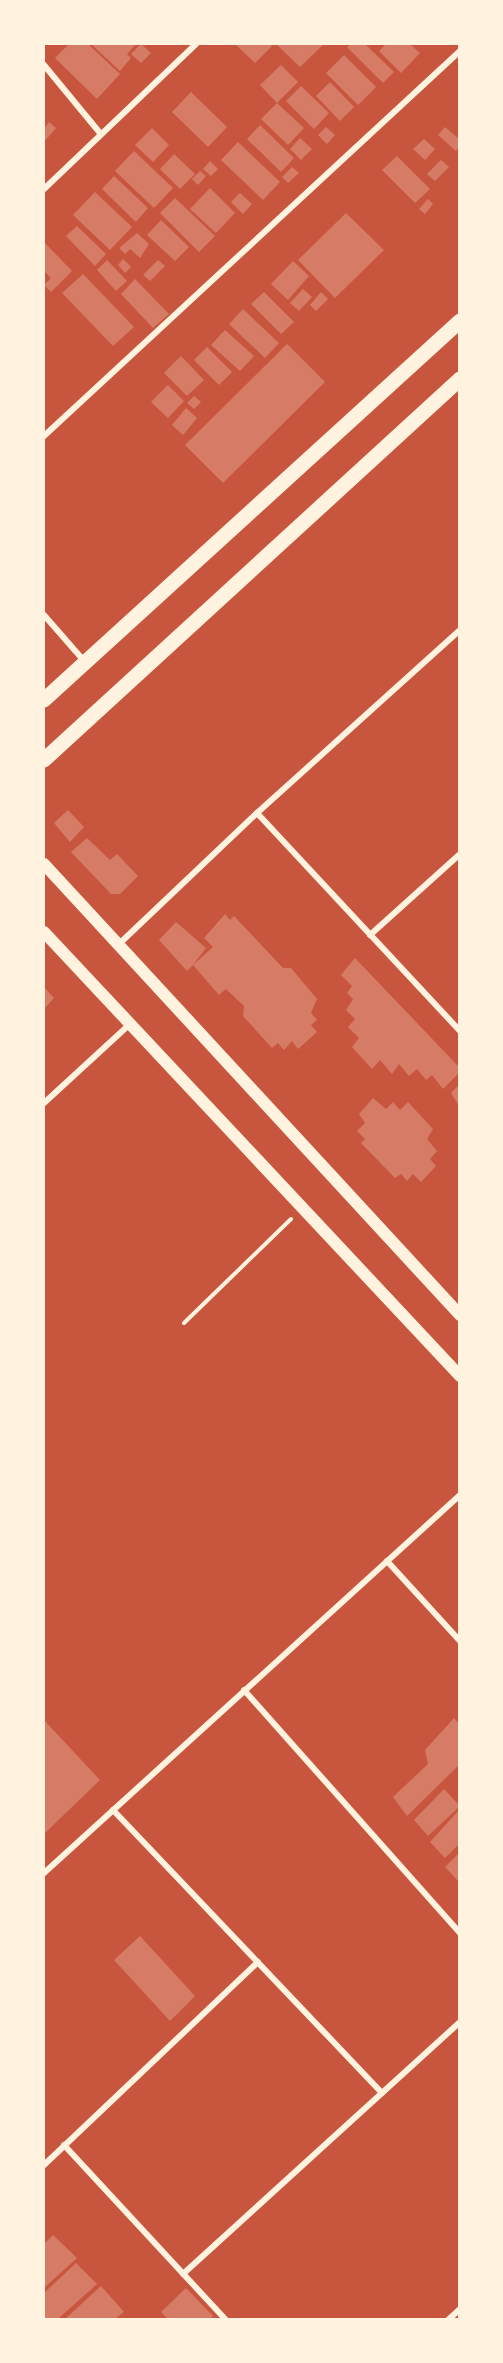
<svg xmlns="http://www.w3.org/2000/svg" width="503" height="2363" font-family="Manrope,sans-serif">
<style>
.building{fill:#d67c66}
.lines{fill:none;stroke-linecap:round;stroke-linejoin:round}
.path{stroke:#fff3e0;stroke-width:4}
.minor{stroke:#fff3e0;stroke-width:6}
.secondary{stroke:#fff3e0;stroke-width:12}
.primary{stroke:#fff3e0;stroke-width:15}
</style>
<rect width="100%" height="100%" fill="#c8553d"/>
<g class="building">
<polygon points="69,44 88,44 120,74 97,99 55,58"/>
<polygon points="91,44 136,44 127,54 131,58 120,71"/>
<polygon points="141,44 151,53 141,63 131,54"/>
<polygon points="235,44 270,44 272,46 255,63"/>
<polygon points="276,44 324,44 300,67"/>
<polygon points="351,44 365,44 394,72 383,83 347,47"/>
<polygon points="386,44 410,44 420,53 401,73 379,51"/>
<polygon points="344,55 376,87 358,105 326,73"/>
<polygon points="281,65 298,82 277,103 260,85"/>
<polygon points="330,82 354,107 340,121 316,96"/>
<polygon points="301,86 329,113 314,129 286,101"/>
<polygon points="191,92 227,127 208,147 172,112"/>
<polygon points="277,103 304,128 288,145 261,119"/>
<polygon points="49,122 56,128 44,142 44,129"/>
<polygon points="260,125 294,158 281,172 247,139"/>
<polygon points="326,127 335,135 327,144 318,135"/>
<polygon points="445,127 459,139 459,147 456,151 438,135"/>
<polygon points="152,128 169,145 153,162 135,145"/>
<polygon points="300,138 312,149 301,160 290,149"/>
<polygon points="424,139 435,149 425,160 413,149"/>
<polygon points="238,142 280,182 263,200 221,160"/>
<polygon points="134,151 173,188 154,208 115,171"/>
<polygon points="174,154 195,174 180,189 160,169"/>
<polygon points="397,156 430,189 415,203 382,170"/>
<polygon points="441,160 449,167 435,181 427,174"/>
<polygon points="210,161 218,169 211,176 203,169"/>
<polygon points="292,167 299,173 288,183 282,177"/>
<polygon points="200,171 206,176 198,185 192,179"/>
<polygon points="114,176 148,208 136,222 102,189"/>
<polygon points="210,188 235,213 216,233 190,209"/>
<polygon points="95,192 132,227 110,250 73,215"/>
<polygon points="240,193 252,204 243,214 231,202"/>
<polygon points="175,198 215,236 199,252 160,213"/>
<polygon points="428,199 433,204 425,214 419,209"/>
<polygon points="346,213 384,250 335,298 298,260"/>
<polygon points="161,220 189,247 175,261 147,235"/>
<polygon points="77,226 106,254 95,266 66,236"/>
<polygon points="137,233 149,244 140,258 130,249 125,254 119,248"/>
<polygon points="44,242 72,271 51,292 44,285 51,278 44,271"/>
<polygon points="123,259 131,267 125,273 118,265"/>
<polygon points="107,260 127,281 116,291 97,270"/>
<polygon points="158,260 165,266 150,281 143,275"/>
<polygon points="293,261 309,276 288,300 271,284"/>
<polygon points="83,274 134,327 113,346 62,293"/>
<polygon points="135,279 169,314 153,328 121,294"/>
<polygon points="303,289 312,297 299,311 290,303"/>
<polygon points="264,292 294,322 281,334 251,304"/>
<polygon points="321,292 328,299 316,311 310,305"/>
<polygon points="243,309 279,343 265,358 229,324"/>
<polygon points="225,330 254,356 240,371 211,345"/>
<polygon points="287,344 325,382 223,483 185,445"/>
<polygon points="207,347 232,372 219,385 194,360"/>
<polygon points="181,356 204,380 187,396 164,373"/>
<polygon points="168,385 184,401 168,418 151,402"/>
<polygon points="194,396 201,402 194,409 187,403"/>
<polygon points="186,408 197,418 183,435 172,425"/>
<polygon points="68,810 84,827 70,842 54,823"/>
<polygon points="87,838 110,860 117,854 138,876 120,894 111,894 71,852"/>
<polygon points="225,914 230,920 234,916 283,968 291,968 317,999 311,1013 317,1020 311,1025 317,1032 298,1049 292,1041 284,1050 278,1043 272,1048 243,1016 244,1006 226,989 219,995 193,965 187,971 159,940 176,922 206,948 193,965 213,947 204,938"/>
<polygon points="355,958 459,1067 459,1073 443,1089 432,1075 426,1080 417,1069 409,1076 399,1064 392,1074 380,1060 372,1069 352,1047 359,1038 348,1027 355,1019 346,1010 353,999 347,993 352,986 341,975"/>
<polygon points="44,987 54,998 44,1009"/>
<polygon points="459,1085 459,1106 451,1093"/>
<polygon points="373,1098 386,1109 393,1102 400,1110 408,1102 433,1129 427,1139 437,1151 430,1159 436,1166 421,1182 413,1174 407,1181 401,1174 395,1178 361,1143 365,1139 357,1131 365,1123 359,1114"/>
<polygon points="454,1718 459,1724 459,1765 407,1816 393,1797 428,1764 425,1750"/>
<polygon points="44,1720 100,1780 44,1834"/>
<polygon points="444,1789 460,1806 428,1836 414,1820"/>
<polygon points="459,1810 459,1844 445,1858 430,1842"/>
<polygon points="459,1853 459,1882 445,1867"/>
<polygon points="140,1936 195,1996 170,2021 114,1960"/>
<polygon points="53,2235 77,2258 44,2288 44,2244"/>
<polygon points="76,2263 97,2284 58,2319 44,2319 44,2293"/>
<polygon points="101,2286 124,2312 115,2319 65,2319"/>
<polygon points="186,2288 213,2316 210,2319 168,2319 161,2312"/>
</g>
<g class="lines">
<polyline class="path" points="184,1323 291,1219"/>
<g class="minor">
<polyline points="44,65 100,133"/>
<polyline points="44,189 196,44"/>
<polyline points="44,436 460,51"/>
<polyline points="44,615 85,662"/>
<polyline points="257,813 460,1031"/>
<polyline points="370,935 460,854"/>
<polyline points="119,944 257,813 460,630"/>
<polyline points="44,1103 130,1024"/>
<polyline points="387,1561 460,1641"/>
<polyline points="244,1690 460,1933"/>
<polyline points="113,1810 382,2093"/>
<polyline points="44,1873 460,1495"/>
<polyline points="64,2145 226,2320"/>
<polyline points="44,2165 258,1962"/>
<polyline points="183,2274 460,2022"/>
<polyline points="448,2320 460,2309"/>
</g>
<g class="secondary">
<polyline points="44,864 460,1315"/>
<polyline points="44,932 460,1376"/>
</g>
<g class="primary">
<polyline points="44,700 460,321"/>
<polyline points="44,760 460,379"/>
</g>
</g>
<rect width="503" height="2363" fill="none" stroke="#fff3e0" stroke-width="90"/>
</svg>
